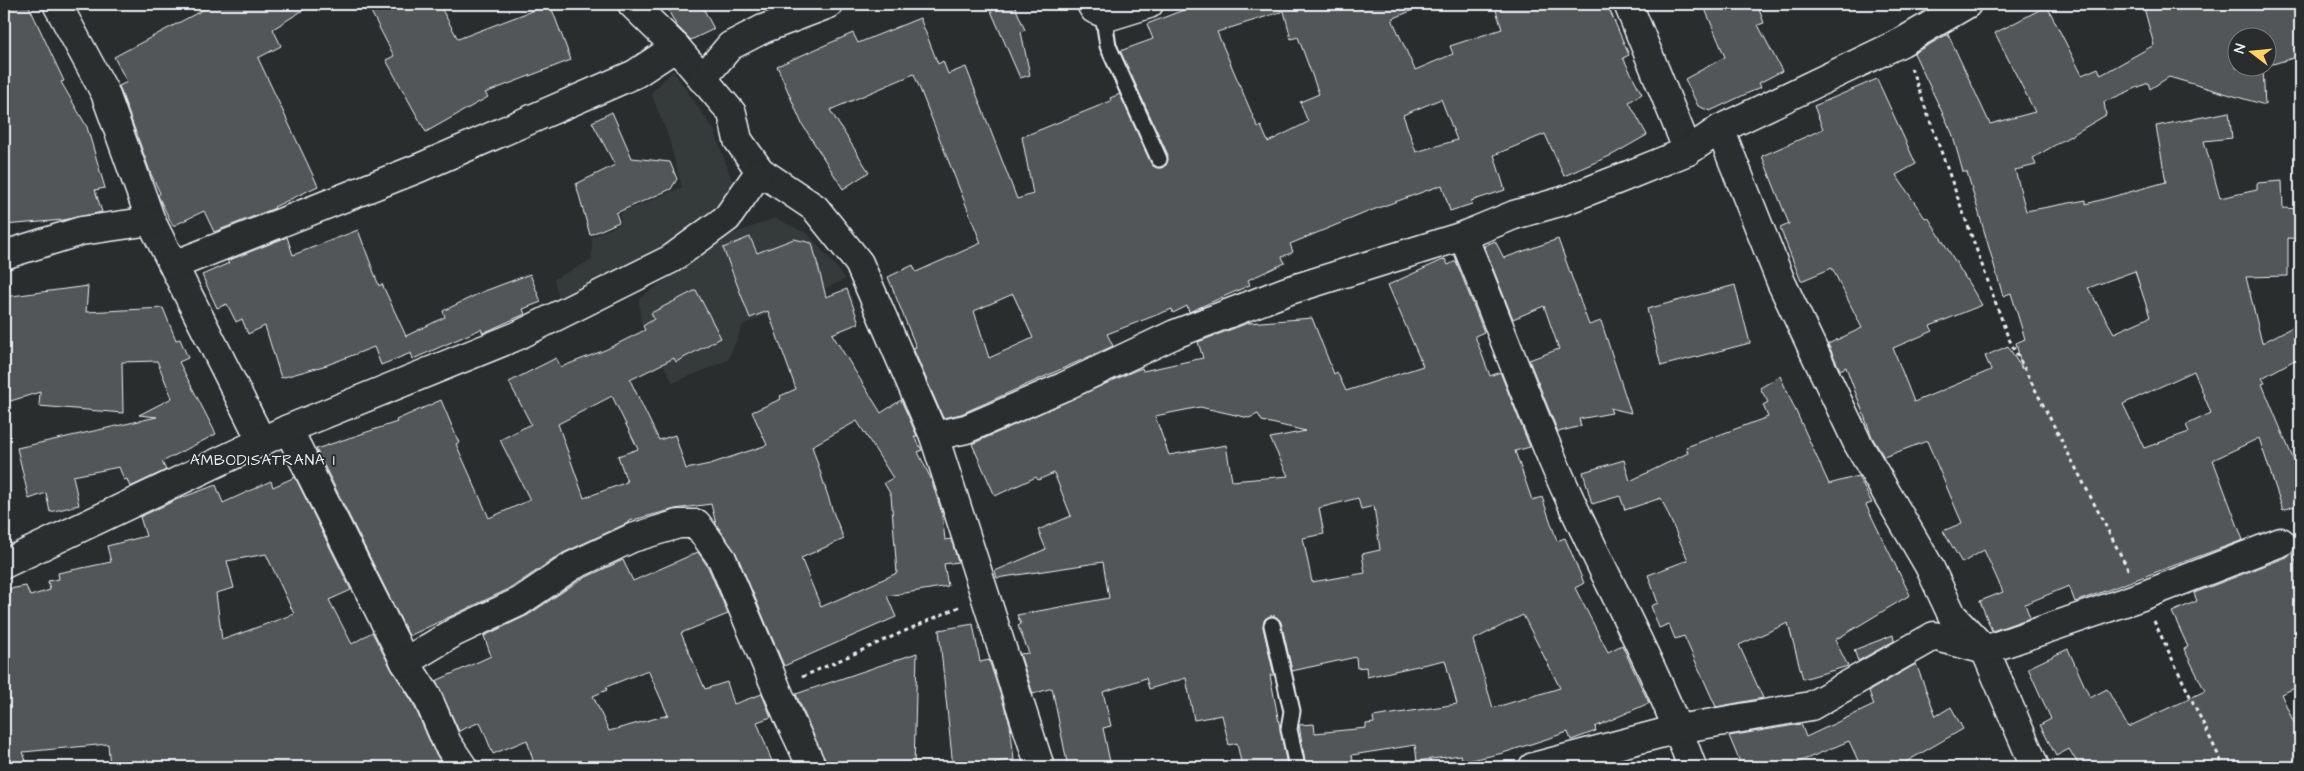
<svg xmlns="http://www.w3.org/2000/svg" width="2304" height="771" font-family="'Architects Daughter',sans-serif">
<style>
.built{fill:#363a3b}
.building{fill:#535759;stroke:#e8f1f8;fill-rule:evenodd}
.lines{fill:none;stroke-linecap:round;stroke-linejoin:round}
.service-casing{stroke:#e8f1f8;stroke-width:19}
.minor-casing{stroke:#e8f1f8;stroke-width:31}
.path{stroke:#e8f1f8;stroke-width:3;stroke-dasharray:4 4;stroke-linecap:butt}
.service{stroke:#2a2d2e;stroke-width:15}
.minor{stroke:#2a2d2e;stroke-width:28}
.labels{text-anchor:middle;stroke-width:4;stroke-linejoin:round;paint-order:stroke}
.neighbourhood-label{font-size:15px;letter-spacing:1px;fill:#e8f1f8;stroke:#2a2d2e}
</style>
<rect width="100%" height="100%" fill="#2a2d2e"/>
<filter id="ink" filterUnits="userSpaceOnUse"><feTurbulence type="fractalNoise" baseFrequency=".02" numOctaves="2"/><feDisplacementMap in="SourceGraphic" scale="10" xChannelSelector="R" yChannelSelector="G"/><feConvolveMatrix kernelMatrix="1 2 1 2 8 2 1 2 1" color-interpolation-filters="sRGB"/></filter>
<g filter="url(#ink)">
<g class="built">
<polygon points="673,71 714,130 733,183 711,223 561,308 554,279 592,260 592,237 620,224 621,213 682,187 668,136 651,93"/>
<polygon points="775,218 808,234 846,279 743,325 728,360 673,383 641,323 639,299 720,239"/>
</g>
<g class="building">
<polygon points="4,4 28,4 64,81 61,82 87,127 105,188 95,190 102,212 64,220 4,225"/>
<polygon points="214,4 313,4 273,29 281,46 258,58 318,186 274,207 275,208 214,232 204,211 173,226 158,196 160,193 151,174 119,86 127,82 114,57"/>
<polygon points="367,4 439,4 458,39 550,4 571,60 485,93 488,97 426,132 386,60 394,56"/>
<polygon points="665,4 701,4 714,29 691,40 676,25"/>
<polygon points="988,4 1014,4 1025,30 1021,32 1030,75 1020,78"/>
<path d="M1199,4H1427L1392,19L1415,70L1453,54L1450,46L1502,29L1494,4H1607L1629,55L1623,58L1642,94L1629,102L1647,135L1612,155L1564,176L1545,134L1494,155L1505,190L1471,201L1472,204L1450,211L1442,185L1370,211L1290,244L1293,252L1282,257L1285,263L1248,280L1250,285L1189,312L1187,306L1173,313L1172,309L1107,334L1113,346L961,414L943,418L913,348L916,347L888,277L913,265L916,272L981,243L914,74L830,110L869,172L843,189L802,124L777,66L853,33L858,43L920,18L938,64L943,61L948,74L966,67L1017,199L1033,194L1022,137L1111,101L1110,98L1120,94L1151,163L1159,168L1166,165L1168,155L1120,51L1153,39L1147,24ZM1284,11L1291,39L1298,37L1319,94L1300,102L1308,122L1268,142L1261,126L1258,128L1217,32ZM1441,99L1457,140L1416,152L1403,115ZM1013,294L1033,338L989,358L974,311Z"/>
<polygon points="1703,4 1757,4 1764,23 1758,25 1782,71 1759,83 1761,87 1710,111 1698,106 1685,79 1725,57"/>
<path d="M2143,4H2300V56L2266,66V38H2236V68H2263L2265,105L2169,77L2150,89L2148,83L2104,102L2106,115L2033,158L2036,165L2015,170L2026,211L2086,200V204L2166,182L2156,126L2229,112L2232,138L2204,141L2220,198L2257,190V183L2282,181L2283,208L2300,209V239L2288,238V276L2246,277L2262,343L2300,323V357L2262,378L2265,383L2262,384L2294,461L2300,459V504L2283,510L2259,438L2213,460L2243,540L2075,602L2069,586L2025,604L2030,618L1992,631L1980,601L2003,592L1984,550L1962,563L1943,531L1962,523L1927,441L1884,457L1872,437L1846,367L1840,370L1828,344L1862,328L1832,268L1801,281L1780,228L1789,224L1762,156L1823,129L1814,106L1877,79L1916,164L1896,175L1925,218L1928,217L1982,305L1930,326L1933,331L1893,348L1914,402L1991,370L1985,356L2008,346L2022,369L2016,343L2025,339L2011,293L2003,296L1967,172H1963L1952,133L1914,53L1948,34L1990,124L2035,112L1995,33L2047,6L2082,75L2098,68L2101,75L2154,45ZM2135,271L2150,317L2114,333L2088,288ZM2194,371L2211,413L2186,425L2189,432L2144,448L2123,404Z"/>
<polygon points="612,112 632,158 670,162 677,179 671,189 616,213 619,222 590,235 576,184 615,165 592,122"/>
<polygon points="358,230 379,286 382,284 406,336 445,317 443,311 482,292 530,274 541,302 523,309 525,314 483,333 481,329 413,359 411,353 381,365 374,347 327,365 281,378 265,326 248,334 242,319 236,322 227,304 217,308 202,275 229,263 227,261 287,237 293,255"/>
<path d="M750,237L757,253L794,239L812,243L826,297L847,289L859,323L832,334L881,413L901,400L917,436L914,437L922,450L918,452L931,479L942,513L945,540L951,539L958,562L944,564L948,586L887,596L896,617L784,666L736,553L716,524L711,504L675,509L629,521L630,522L563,553L511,588L409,636L316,449L397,422L396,420L441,400L459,443L456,444L489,518L530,500L500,440L531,424L509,382L556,358L561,367L605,350L645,330L643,326L654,319L651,313L696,290L721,338L676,362L674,358L630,380L659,440L675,435L686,469L710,464L767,445L752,412L781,399L780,396L796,389L768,311L750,318L723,248ZM612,396L638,449L618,456L627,482L584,498L558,424ZM857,421L893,478L884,483L891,495L897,573L821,607L801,558L844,539L833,512L812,446Z"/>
<polygon points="1558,239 1589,325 1601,321 1631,413 1610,408 1612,413 1579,419 1581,426 1558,432 1529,360 1559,349 1544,306 1513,319 1484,246 1495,241 1504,258"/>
<path d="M1445,259L1448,265L1456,261L1484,332L1475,336L1490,376L1500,372L1530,447L1515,451L1532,500L1542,497L1557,541L1565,538L1584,583L1575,588L1608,652L1622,645L1649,703L1595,727L1596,731L1571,740L1568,732L1503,753L1463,762L1461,755L1417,761L1415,745L1352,755L1354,767H1306L1299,725L1314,724L1315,733L1366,728V724L1374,723L1373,717L1457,704L1445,660L1367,677L1366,667L1357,668L1356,657L1292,671L1281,622L1275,616H1270L1265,619L1263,627L1274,675H1270L1287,765L1242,767L1237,743L1229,745L1222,715L1194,720L1186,678L1149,689L1146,678L1103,692L1111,726L1103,728L1111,767H1068L1052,688L1033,694L1020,654L1029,653L1018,626L1021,624L1017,615L1109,598L1103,562L997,578L995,571L1046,549L1038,530L1071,516L1054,473L1038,480L1036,477L995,496L972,444L1134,371L1142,368L1143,371L1203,358L1198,342L1248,323L1312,318L1334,374L1337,372L1346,391L1423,366L1388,285ZM1200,407L1249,418L1258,414L1262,421L1306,431L1270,438L1288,476L1232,481L1226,445L1169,455L1155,416ZM1358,498L1361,509L1374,506L1380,550L1362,554L1365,573L1312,582L1303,538L1324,534L1319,508ZM1523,615L1560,688L1493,708L1473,640Z"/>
<polygon points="1735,285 1750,343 1661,366 1647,309"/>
<polygon points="88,286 86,312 163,308 176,340 180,339 188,358 179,362 216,434 162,462 166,470 130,487 127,479 124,480 119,467 73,476 79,505 50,512 46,493 29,499 17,448 157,417 139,415 172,398 157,361 122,362 123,413 39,406 40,392 4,403 4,297"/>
<polygon points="1780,376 1829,484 1858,476 1872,503 1866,505 1910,595 1835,640 1848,666 1803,679 1788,623 1739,645 1763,698 1716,707 1684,636 1675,639 1669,624 1659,628 1651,606 1658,603 1648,575 1688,560 1661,498 1625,510 1620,496 1592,504 1583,472 1624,460 1630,481 1688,453 1686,447 1768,417 1763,405 1768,402 1760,388"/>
<path d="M295,477L351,590L329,600L352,644L372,632L392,670L413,703L433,749L444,767H110L108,744L23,752L28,767H4V590L26,586L30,596L50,590L48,581L59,579L58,573L111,562L107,546L146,536L140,517L178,499L216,485L223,503L271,481L273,487ZM266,554L294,614L222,640L216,593L234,588L227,561Z"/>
<path d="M698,552L708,567L728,614L681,633L705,689L727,682L734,704L762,694L771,717L757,722L774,767H535L527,740L493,754L480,722L459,731L436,681L491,656L484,636L528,615L580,580L623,560L633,581ZM648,670L668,715L609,731L593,696L607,690L606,687Z"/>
<polygon points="2292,552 2300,571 2300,686 2281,694 2300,736 2300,767 2080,767 2069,749 2056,756 2040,725 2051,719 2028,668 2068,649 2090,698 2107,689 2128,727 2205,691 2184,649 2188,647 2172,612 2197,601 2194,593 2287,557"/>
<polygon points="973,624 980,662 989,660 1010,724 1014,760 995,762 996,765 953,767 939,630"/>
<polygon points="1893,635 1894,641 1858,661 1854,650"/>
<polygon points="917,653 914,767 827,767 796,694"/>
<polygon points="1916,664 1936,716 1951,707 1963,729 1897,767 1861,767 1849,741 1787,767 1742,767 1729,736 1801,724 1806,737 1874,705 1869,691"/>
</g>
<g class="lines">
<g class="service-casing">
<g id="service">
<polyline points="1103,13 1108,46 1159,159"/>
<polyline points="1272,625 1292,711 1289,729 1297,767"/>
</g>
</g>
<g class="minor-casing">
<g id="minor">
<polyline points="57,4 105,93 151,221 262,442"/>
<polyline points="632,4 676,47 732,113 738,140 760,171 815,208 859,263 934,436 1040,767"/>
<polyline points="1091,4 1094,9 1110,16 1149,4"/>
<polyline points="1628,4 1688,151"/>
<polyline points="702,79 730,46 763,29 829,4"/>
<polyline points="1720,129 1781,282 1858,444 1929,566 1952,615 1985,650 2035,767"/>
<path d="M1463,236C1495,313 1523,391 1556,468C1599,569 1655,663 1692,767"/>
<polyline points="4,255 81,231 151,221"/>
<polyline points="174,265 419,168 635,74 676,47"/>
<polyline points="288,429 405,662 427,696 447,743 463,767"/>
<polyline points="934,436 966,429 1063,387 1175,334 1287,291 1463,236 1514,215 1563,201 1624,177 1688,151 1720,129 1902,42 1967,4"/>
<polyline points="4,564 288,429 517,336 671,259 727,218 760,171"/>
<polyline points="405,662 455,632 519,602 572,566 632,538 679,524 697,524 722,559 788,716 812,767"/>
<polyline points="1533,767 1678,729 1811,706 1934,636 1985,650 2142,596 2281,542"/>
</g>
</g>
<g class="path">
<polyline points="1911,68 2008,337 2130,573"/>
<polyline points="2154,621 2224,767"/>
<polyline points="802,677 961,606"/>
</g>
<use href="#service" class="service"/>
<use href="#minor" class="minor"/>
</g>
</g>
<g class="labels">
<g class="neighbourhood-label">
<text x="263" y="465">AMBODISATRANA I</text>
</g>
</g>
<rect width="2304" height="771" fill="none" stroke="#2a2d2e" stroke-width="20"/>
<rect x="10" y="10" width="2284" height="751" fill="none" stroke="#e8f1f8" stroke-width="2" filter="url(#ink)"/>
<g transform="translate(2252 52) rotate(286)"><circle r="24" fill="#2a2d2e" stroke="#767b7f"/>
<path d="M0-4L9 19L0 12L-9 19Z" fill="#ffd166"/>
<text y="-8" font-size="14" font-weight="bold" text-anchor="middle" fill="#e8f1f8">N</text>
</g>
</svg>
